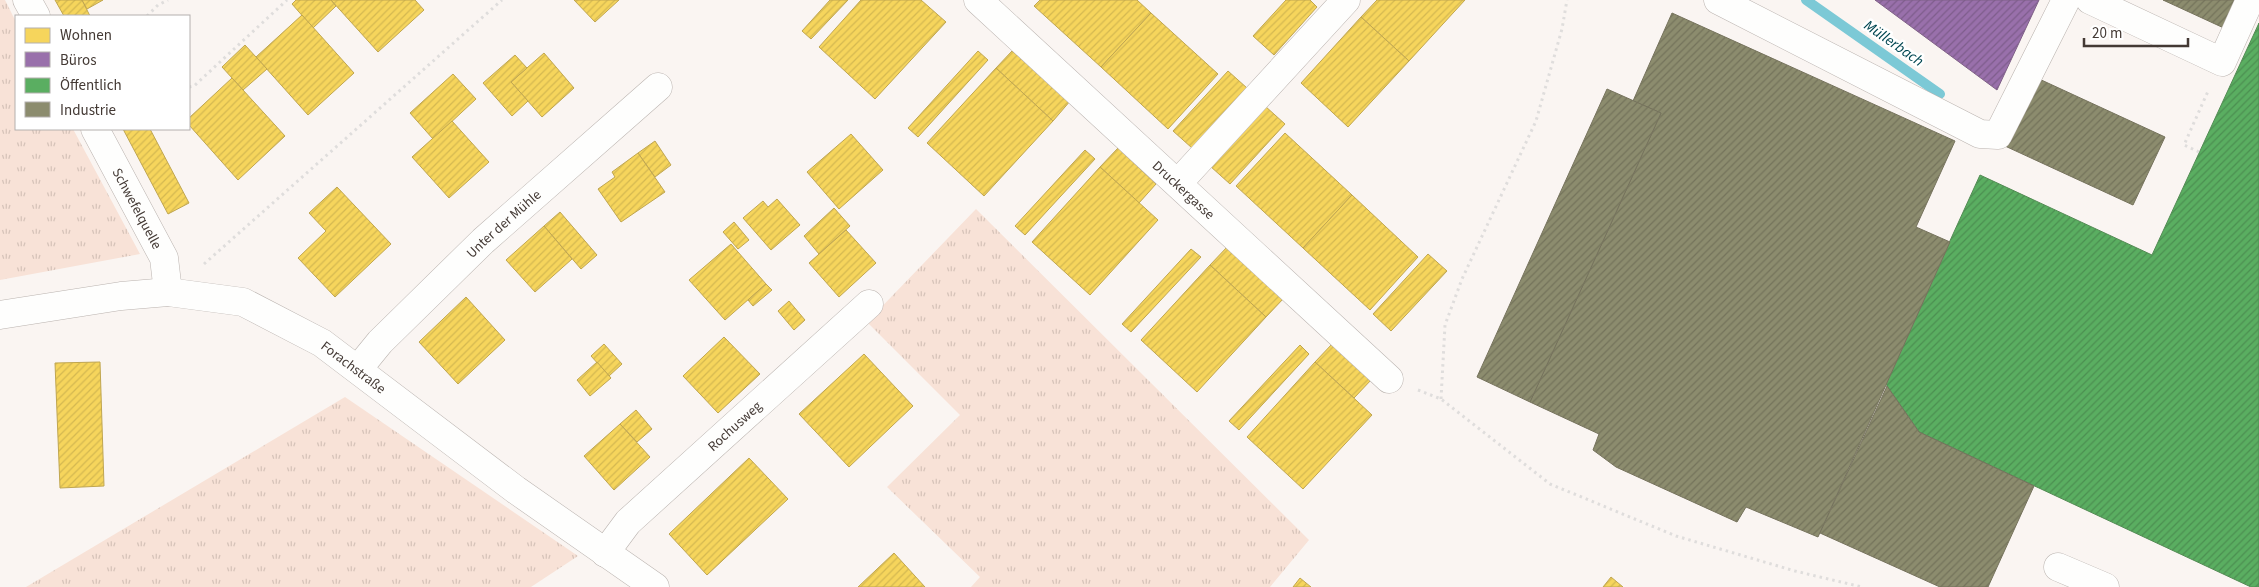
<svg xmlns="http://www.w3.org/2000/svg" width="2259" height="587" font-family="'Source Sans 3',sans-serif">
<style>
.grass{fill:url(#grass-tufts)}
.homes{fill:url(#homes-hatch);stroke:#c0a650}
.offices{fill:url(#offices-hatch);stroke:#7f6087}
.public{fill:url(#public-hatch);stroke:#538b54}
.industry{fill:url(#industry-hatch);stroke:#76735d}
.lines{fill:none;stroke-linecap:round;stroke-linejoin:round}
.stream{stroke:#7cc9d6;stroke-width:10}
.minor-casing{stroke:#bab3af;stroke-width:29}
.path{stroke:#dfdddc;stroke-width:3;stroke-dasharray:2.5 4;stroke-linecap:butt}
.minor{stroke:#fefefd;stroke-width:28}
.labels{text-anchor:middle;stroke-width:5;stroke-linejoin:round;paint-order:stroke}
.street-label{font-size:14px;fill:#433934;stroke:#fff}
.water-label{font-size:15px;font-style:italic;fill:#004651;stroke:#fff}
</style>
<defs>
<pattern id="grass-tufts" width="24" height="20" patternUnits="userSpaceOnUse" patternTransform="scale(1.25)"><rect width="24" height="20" fill="#f8e2d7"/><path d="M3 7l-1-3M5 7V3M7 7l1-3M15 17l-1-3M17 17v-4M19 17l1-3" fill="none" stroke="#d6c3b9"/></pattern>
<pattern id="homes-hatch" width="6" height="6" patternUnits="userSpaceOnUse" patternTransform="scale(1.25)"><rect width="6" height="6" fill="#f6d55c"/><path d="M-1 1l2-2M0 6l6-6M5 7l2-2" fill="none" stroke="#d4b851"/></pattern>
<pattern id="offices-hatch" width="6" height="6" patternUnits="userSpaceOnUse" patternTransform="scale(1.25)"><rect width="6" height="6" fill="#9970ab"/><path d="M-1 1l2-2M0 6l6-6M5 7l2-2" fill="none" stroke="#7e5d8c"/></pattern>
<pattern id="public-hatch" width="6" height="6" patternUnits="userSpaceOnUse" patternTransform="scale(1.25)"><rect width="6" height="6" fill="#5aae61"/><path d="M-1 1l2-2M0 6l6-6M5 7l2-2" fill="none" stroke="#4c8f51"/></pattern>
<pattern id="industry-hatch" width="6" height="6" patternUnits="userSpaceOnUse" patternTransform="scale(1.25)"><rect width="6" height="6" fill="#8c8c6e"/><path d="M-1 1l2-2M0 6l6-6M5 7l2-2" fill="none" stroke="#74735b"/></pattern>
</defs>
<rect width="100%" height="100%" fill="#faf5f2"/>
<g class="grass">
<polygon points="0,0 5,0 16,22 16,129 73,129 140,254 0,280"/>
<polygon points="976,209 1309,540 1270,587 971,587 980,577 887,487 960,415 867,322"/>
<polygon points="345,397 578,556 531,587 26,587"/>
</g>
<g class="homes">
<polygon points="55,0 82,0 90,16 64,16"/>
<polygon points="82,0 103,0 87,9"/>
<polygon points="296,0 331,0 336,6 313,28 292,4"/>
<polygon points="331,0 415,0 424,10 378,52"/>
<polygon points="574,0 619,0 595,22"/>
<polygon points="830,0 848,0 811,39 802,31"/>
<polygon points="861,0 921,0 946,22 875,99 819,47"/>
<polygon points="1040,0 1137,0 1151,13 1101,67 1034,6"/>
<polygon points="1286,0 1310,0 1317,7 1274,55 1253,36"/>
<polygon points="1377,0 1465,0 1409,61 1361,17"/>
<polygon points="1151,13 1218,74 1168,129 1101,67"/>
<polygon points="302,15 354,73 308,115 256,57"/>
<polygon points="1361,17 1409,61 1348,127 1301,83"/>
<polygon points="245,45 267,69 243,90 222,67"/>
<polygon points="978,51 988,60 918,137 908,128"/>
<polygon points="1012,51 1071,100 1053,121 996,68"/>
<polygon points="544,53 574,88 542,117 511,82"/>
<polygon points="515,55 527,68 511,82 528,101 512,116 483,83"/>
<polygon points="996,68 1053,121 984,196 927,143"/>
<polygon points="1228,71 1247,88 1192,148 1173,131"/>
<polygon points="453,74 476,99 433,139 410,113"/>
<polygon points="232,78 285,136 238,180 189,125 189,118"/>
<polygon points="1265,106 1285,124 1230,184 1210,166"/>
<polygon points="452,121 489,162 449,198 412,157"/>
<polygon points="123,129 150,129 189,203 168,214"/>
<polygon points="1285,133 1352,195 1303,248 1236,186"/>
<polygon points="851,134 883,170 839,209 807,172"/>
<polygon points="655,141 671,165 655,177 638,153"/>
<polygon points="1118,148 1156,184 1139,203 1100,167"/>
<polygon points="1085,150 1095,159 1025,235 1015,226"/>
<polygon points="638,153 665,192 621,222 598,189 615,177 612,172"/>
<polygon points="1100,167 1158,220 1090,295 1032,242"/>
<polygon points="337,187 391,244 335,297 298,258 326,231 309,213"/>
<polygon points="1352,195 1418,257 1370,310 1303,248"/>
<polygon points="777,199 800,225 771,250 743,218 763,201 768,207"/>
<polygon points="834,208 850,226 819,254 804,236"/>
<polygon points="560,212 597,255 581,269 544,226"/>
<polygon points="734,222 749,240 738,249 723,232"/>
<polygon points="544,226 572,259 535,292 506,260"/>
<polygon points="846,230 876,263 839,297 809,263"/>
<polygon points="731,244 766,284 725,320 689,280"/>
<polygon points="1228,246 1284,298 1266,317 1210,265"/>
<polygon points="1191,249 1201,257 1131,332 1122,324"/>
<polygon points="1428,254 1447,271 1391,331 1373,314"/>
<polygon points="1210,265 1266,317 1197,392 1141,340"/>
<polygon points="766,284 772,290 753,306 748,300"/>
<polygon points="466,297 505,340 458,384 419,342"/>
<polygon points="789,301 805,320 794,330 778,311"/>
<polygon points="724,337 760,374 718,413 683,376"/>
<polygon points="1333,343 1372,379 1354,398 1315,362"/>
<polygon points="604,344 622,364 609,376 591,356"/>
<polygon points="1300,345 1309,354 1239,430 1229,421"/>
<polygon points="864,354 913,406 849,467 799,414"/>
<polygon points="100,362 104,486 60,488 55,363"/>
<polygon points="597,362 611,378 590,396 577,380"/>
<polygon points="1315,362 1372,415 1303,489 1247,437"/>
<polygon points="636,410 652,429 637,442 620,424"/>
<polygon points="620,424 650,457 614,490 584,456"/>
<polygon points="749,458 788,499 707,575 669,534"/>
<polygon points="894,553 925,587 858,587"/>
<polygon points="1611,577 1623,587 1603,587"/>
<polygon points="1300,578 1311,587 1293,587"/>
</g>
<polygon class="offices" points="1875,0 2039,0 1997,90"/>
<polygon class="public" points="2259,23 2259,587 2251,587 1919,432 1887,386 1886,381 1980,175 2152,255"/>
<g class="industry">
<polygon points="2163,0 2240,0 2226,29"/>
<polygon points="1672,13 1955,141 1916,227 1950,242 1818,537 1746,507 1737,522 1616,467 1593,450 1599,434 1530,402 1661,113 1633,101"/>
<polygon points="2037,78 2165,137 2133,205 2005,146"/>
<polygon points="1607,89 1661,113 1530,402 1477,377"/>
<polygon points="1887,386 1919,432 2034,486 1988,587 1940,587 1820,533"/>
</g>
<g class="lines">
<polyline class="stream" points="1806,0 1940,94"/>
<g class="minor-casing">
<g id="minor">
<polyline points="27,0 36,16"/>
<path id="s1" d="M978,0L1389,379"/>
<polyline points="1718,0 1980,134 1998,135 2066,0"/>
<polyline points="2090,0 2222,62 2250,0"/>
<path id="s2" d="M95,129L164,258L168,292"/>
<polyline points="1178,183 1346,0"/>
<path id="s3" d="M0,315L121,296L168,292L243,302L322,343L516,490L655,587"/>
<path id="s4" d="M358,369L380,342L483,241L658,87"/>
<path id="s5" d="M605,553L628,522L869,304"/>
<polyline points="2058,567 2105,587"/>
</g>
</g>
<g class="path">
<polyline points="147,16 158,5 168,0"/>
<polyline points="189,87 194,86 287,0"/>
<polyline points="2199,152 2184,145 2209,89"/>
<polyline points="204,264 502,0"/>
<polyline points="1418,390 1441,399 1550,484 1676,536 1795,571 1862,587"/>
<polyline points="1441,399 1445,325 1462,279 1536,121 1562,29 1567,0"/>
</g>
<use href="#minor" class="minor"/>
</g>
<g class="labels">
<g class="street-label">
<text dy="5" stroke="none"><textPath href="#s1" startOffset="280">Druckergasse</textPath></text>
<text dy="5" stroke="none"><textPath href="#s2" startOffset="90">Schwefelquelle</textPath></text>
<text dy="5" stroke="none"><textPath href="#s4" startOffset="206">Unter der Mühle</textPath></text>
<text dy="5" stroke="none"><textPath href="#s3" startOffset="374">Forachstraße</textPath></text>
<text dy="5" stroke="none"><textPath href="#s5" startOffset="182">Rochusweg</textPath></text>
</g>
<g class="water-label">
<text transform="translate(1894 43) rotate(35)" y="5">Müllerbach</text>
</g>
</g>
<rect x="15" y="15" width="175" height="115" fill="#ffffff" stroke="#b4b0ae"/>
<rect x="25" y="28" width="25" height="15" fill="#f6d55c" stroke="#b4b0ae"/>
<text x="60" y="40" font-size="15" fill="#433934">Wohnen</text>
<rect x="25" y="52" width="25" height="15" fill="#9970ab" stroke="#b4b0ae"/>
<text x="60" y="65" font-size="15" fill="#433934">Büros</text>
<rect x="25" y="78" width="25" height="15" fill="#5aae61" stroke="#b4b0ae"/>
<text x="60" y="90" font-size="15" fill="#433934">Öffentlich</text>
<rect x="25" y="102" width="25" height="15" fill="#8c8c6e" stroke="#b4b0ae"/>
<text x="60" y="115" font-size="15" fill="#433934">Industrie</text>
<path d="M2084 38v8h104v-8" fill="none" stroke="#433934" stroke-width="2.5"/>
<text x="2092" y="38" font-size="15" fill="#433934" stroke="#ffffff" stroke-width="4" paint-order="stroke">20 m</text>
</svg>
